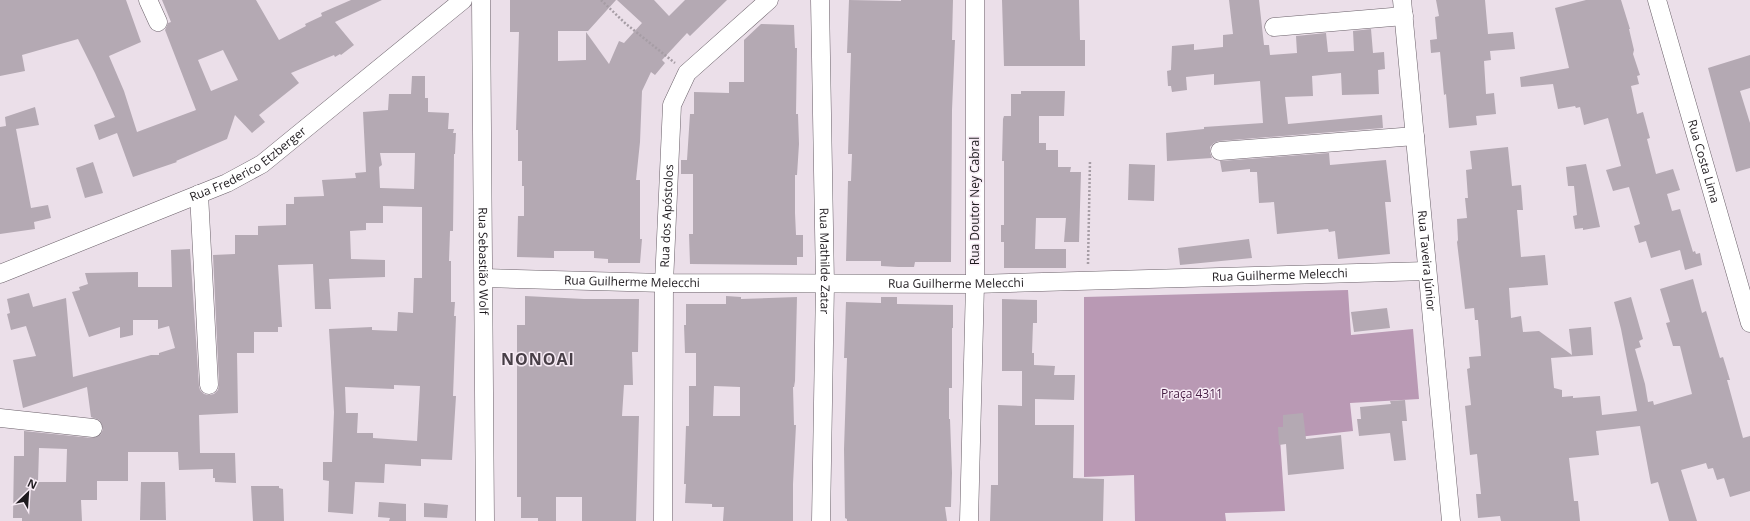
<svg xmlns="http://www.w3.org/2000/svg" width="1750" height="521" font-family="'Open Sans',sans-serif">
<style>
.forest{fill:#b999b4}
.building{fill:#b4a9b3;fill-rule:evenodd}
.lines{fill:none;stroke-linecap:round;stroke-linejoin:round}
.minor-casing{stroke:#6a6069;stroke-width:19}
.path{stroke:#a69da5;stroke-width:2.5;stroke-dasharray:2 2;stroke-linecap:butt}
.minor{stroke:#fff;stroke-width:18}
.labels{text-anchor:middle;stroke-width:3;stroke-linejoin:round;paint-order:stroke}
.street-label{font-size:12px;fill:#1e1a1e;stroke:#f8ecf6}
.park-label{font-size:12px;fill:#461d43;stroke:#f8ecf6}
.district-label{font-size:16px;font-weight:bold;letter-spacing:1px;fill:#483f47;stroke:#f8ecf6}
</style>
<rect width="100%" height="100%" fill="#ebdfe9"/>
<polygon class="forest" points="1348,290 1351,335 1413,329 1419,399 1350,403 1353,431 1280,439 1285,511 1225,513 1226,521 1135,521 1134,475 1084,477 1084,297"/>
<g class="building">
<path d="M0,0H126L141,42L109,56L124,91L137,132L196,110L165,30L168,23L171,22L162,0H256L279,40L306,26L305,24L322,16L321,13L351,0H382L335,22L354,45L341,55L340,54L335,57L334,55L291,73L299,83L259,115L265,122L252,133L235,115L227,139L176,161L177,162L133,177L117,133L99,140L94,125L115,117L95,73L78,39L22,55L25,71L0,76ZM223,50L238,80L211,91L198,60Z"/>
<polygon points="510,0 616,0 588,31 558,31 558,61 586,60 586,32 609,64 619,41 624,43 642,23 617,0 654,0 669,16 685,0 727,0 690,36 687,33 662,60 665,63 655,75 651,72 642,91 640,142 636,180 640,180 640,239 642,239 640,263 608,263 608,259 594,258 594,251 554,251 554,258 517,257 518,216 524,216 524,186 522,186 522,161 518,161 518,130 516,130 519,32 510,32"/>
<polygon points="849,0 901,1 901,0 953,0 952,40 955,40 952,110 951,262 915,262 914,267 898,267 881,266 881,261 846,261 848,181 851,181 852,154 848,154 851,53 847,53"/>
<polygon points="1002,0 1079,0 1080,40 1085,40 1085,66 1004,66"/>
<polygon points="1229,0 1259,0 1264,45 1269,45 1270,55 1297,53 1296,36 1326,33 1328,52 1354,51 1353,31 1371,29 1373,53 1384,52 1385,69 1378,70 1379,94 1342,95 1341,73 1312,76 1313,96 1285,97 1288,124 1382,115 1383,128 1219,141 1214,143 1210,147 1210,152 1212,158 1167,161 1166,133 1204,129 1204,127 1263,123 1260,81 1214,85 1214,74 1186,77 1187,90 1172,92 1171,86 1168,86 1167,71 1171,70 1172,46 1194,44 1194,50 1223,47 1223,35 1233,34"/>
<polygon points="1436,0 1485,0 1488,34 1513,32 1515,49 1490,51 1491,60 1484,61 1486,94 1494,93 1496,114 1476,116 1477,125 1449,128 1446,94 1444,95 1440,52 1431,53 1430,40 1437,39 1435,17 1439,16"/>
<polygon points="1586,0 1621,0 1630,29 1629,29 1634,50 1633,54 1640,75 1637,76 1639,84 1631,86 1637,114 1643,112 1650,138 1647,139 1656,174 1673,169 1680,190 1667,194 1672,211 1680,209 1693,252 1695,251 1696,254 1700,253 1702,265 1685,270 1680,250 1651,258 1646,241 1639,243 1634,226 1640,224 1629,187 1613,191 1606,170 1621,166 1608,118 1584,125 1580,107 1576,108 1575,106 1558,109 1553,84 1521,87 1520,77 1569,68 1555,8"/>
<polygon points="761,24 794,25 795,48 797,48 796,114 798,114 799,144 797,175 795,175 795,213 796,235 803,235 803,257 797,257 797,265 690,264 689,234 693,234 693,174 681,174 681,160 687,160 690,114 694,114 694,92 729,93 729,82 744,82 744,40"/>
<polygon points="1750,55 1750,88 1740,91 1750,123 1750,168 1736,172 1708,68"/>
<path d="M412,76H425V98H428V112L449,113L448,129H454L453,133H456L455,154H454L453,231H450L449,261H451V302H455L454,316H456L453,396H456L452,460L421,459V466L385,464L384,483L355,482L353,514L328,512L329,481L323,480V462H332L334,412L329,329L372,327V330L397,331L398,312L413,313L414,278H422V207L383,206V223H366V230L350,231L351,259L385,260V277L329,279L331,309H315L313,264L278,265L282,327H278V332H254V353H237L238,413L199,415L200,453H235L236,483L215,482V478H213V469L179,470L178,452H128V481H97V500H81L82,521H22V518H13L14,456H24V431L92,438L101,434L103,429L99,420L91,417L87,387L23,408L13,360L36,356L26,326L11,330L7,314L10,313L7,299L29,293L33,307L66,298L73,377L151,355H159V353L175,348L169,326L158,329V320H133V335L120,338V327L89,337L72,292L80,290L79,287L88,284L85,273L138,272V287H172L171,250L190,249L199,386L200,390L204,394L209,395L214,394L218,390L219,384L213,255L235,254V235H258V226L286,225V204H294V197L324,196L322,180L356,178L355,173L366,172L363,112L388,110L389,94H411ZM380,153H415L414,189L380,188L379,167L382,165ZM394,385L420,386L417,441L373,438V433H357L358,413H346L345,387L394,389ZM39,448L67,449L66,482H38Z"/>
<polygon points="1021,91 1065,91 1064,116 1039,116 1039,143 1046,143 1046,150 1058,150 1058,167 1071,167 1070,172 1081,172 1079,242 1064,242 1066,218 1036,218 1035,249 1066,249 1066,268 1004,268 1004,242 1001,242 1001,225 1004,225 1004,161 1002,161 1003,119 1004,116 1011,116 1011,94 1021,94"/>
<polygon points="35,107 39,125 16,129 31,208 48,205 51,218 34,222 35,229 0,234 0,127 6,126 5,117"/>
<polygon points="1508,147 1512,186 1521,185 1523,210 1517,210 1521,257 1545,255 1548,285 1509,288 1511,318 1521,316 1523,332 1539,331 1572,355 1569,329 1591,327 1593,355 1551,358 1554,388 1562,390 1562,397 1573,396 1573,398 1600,396 1602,415 1637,411 1621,329 1614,302 1631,297 1643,339 1639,341 1641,347 1635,349 1645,384 1648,402 1653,401 1654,405 1692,394 1680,346 1673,346 1666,323 1670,322 1660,289 1693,279 1702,313 1706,311 1720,358 1723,357 1730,380 1727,380 1743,438 1750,436 1750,491 1730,497 1724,478 1717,480 1713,468 1708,469 1706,463 1681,470 1697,521 1669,521 1658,482 1651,484 1640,426 1596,431 1599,455 1569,458 1574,501 1578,501 1580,521 1501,521 1500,516 1478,518 1476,494 1481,494 1477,454 1470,455 1465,406 1471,405 1467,369 1470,368 1469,357 1481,356 1478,320 1475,320 1474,308 1465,309 1457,242 1458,240 1457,219 1467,218 1465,198 1468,198 1466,170 1472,169 1470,151"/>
<polygon points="1329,153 1330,165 1386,160 1391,202 1385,202 1390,254 1338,259 1335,231 1329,232 1328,229 1277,234 1274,202 1259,203 1257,172 1250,172 1250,169 1222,172 1220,161"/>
<polygon points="93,162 103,193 85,198 76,168"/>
<polygon points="1129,164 1155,165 1154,201 1128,200"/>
<polygon points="1586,164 1600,227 1583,230 1583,228 1575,229 1573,216 1577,215 1574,186 1568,186 1566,167"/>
<polygon points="1249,239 1252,258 1180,265 1178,248"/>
<polygon points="525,296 584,299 639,299 638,352 632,352 633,385 624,385 622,416 639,416 636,521 582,521 582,497 556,497 556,521 538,521 538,518 521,518 521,497 517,497 517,325 525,325"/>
<path d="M726,296L741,297V299L797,297L795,381L794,387H793L794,425H796L793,484V521H723L724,507H712V504L685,503L686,484H684L686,426H689V386H696V353H685L684,325H686V304H726ZM714,386L740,387V416H713Z"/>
<polygon points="881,297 897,297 897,304 953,305 953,328 952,328 952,388 949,388 949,419 950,419 952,473 951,507 945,507 947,521 847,521 847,519 845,518 844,449 847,358 844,358 846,302 881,303"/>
<polygon points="1002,299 1037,300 1037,323 1033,323 1032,353 1034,353 1034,365 1055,366 1054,375 1075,375 1074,400 1035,399 1035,425 1074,425 1073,478 1104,479 1103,521 990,521 991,485 998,485 998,405 1022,406 1022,371 1002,371"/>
<polygon points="1387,308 1390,328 1354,332 1351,312"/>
<polygon points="1405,400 1407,421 1402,421 1406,460 1394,461 1390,433 1359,436 1357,419 1361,419 1360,407 1391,404 1390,401"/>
<polygon points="1303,413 1306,439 1341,435 1344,469 1288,475 1286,444 1279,445 1278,427 1283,427 1283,415"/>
<polygon points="141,482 165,482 166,520 140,520"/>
<polygon points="251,486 279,486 279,488 283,489 284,521 253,521"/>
<polygon points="379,502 406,504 406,521 389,521 390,518 378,517"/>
<polygon points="424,503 448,505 447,518 424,517"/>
</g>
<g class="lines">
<g class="minor-casing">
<g id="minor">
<polyline points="148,0 158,22"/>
<path id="s1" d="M481,0L485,521"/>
<path id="s2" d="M820,0L825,284L821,521"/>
<path id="s3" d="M1402,0L1451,521"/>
<path id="s4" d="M1657,0L1750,323"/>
<polyline points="1274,27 1404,16"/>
<polyline points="1220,151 1415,136"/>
<polyline points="199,194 209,385"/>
<path id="s5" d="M0,274L227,183L262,164L463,0"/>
<path id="s6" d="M484,278L664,283L975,284L1427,271"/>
<polyline points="0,418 93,428"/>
<path id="s7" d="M663,521L664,283L672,105L687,73L769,0"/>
<polyline points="969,521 975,284 975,0"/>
</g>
</g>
<g class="path">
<polyline points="601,0 626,24 675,63"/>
<polyline points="1088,264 1090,160"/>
</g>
<use href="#minor" class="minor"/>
</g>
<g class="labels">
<g class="street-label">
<text dy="4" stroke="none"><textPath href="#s4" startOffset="168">Rua Costa Lima</textPath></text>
<text dy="4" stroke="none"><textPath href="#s5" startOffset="272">Rua Frederico Etzberger</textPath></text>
<text transform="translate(975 201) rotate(-90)" y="4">Rua Doutor Ney Cabral</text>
<text dy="4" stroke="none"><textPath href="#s7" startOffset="305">Rua dos Apóstolos</textPath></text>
<text dy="4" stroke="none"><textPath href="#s1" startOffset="261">Rua Sebastião Wolf</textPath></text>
<text dy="4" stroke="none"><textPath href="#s2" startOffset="261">Rua Mathilde Zatar</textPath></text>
<text dy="4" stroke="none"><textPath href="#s3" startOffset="262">Rua Taveira Júnior</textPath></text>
<text dy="4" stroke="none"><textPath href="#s6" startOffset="796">Rua Guilherme Melecchi</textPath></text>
<text dy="4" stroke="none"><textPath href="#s6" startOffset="148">Rua Guilherme Melecchi</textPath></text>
<text dy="4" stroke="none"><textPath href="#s6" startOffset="472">Rua Guilherme Melecchi</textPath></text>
</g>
<g class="park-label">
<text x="1192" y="398">Praça 4311</text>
</g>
<g class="district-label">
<text x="538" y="365">NONOAI</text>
</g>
</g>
<g transform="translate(28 493) rotate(25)" stroke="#f8ecf6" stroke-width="3" paint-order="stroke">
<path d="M0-3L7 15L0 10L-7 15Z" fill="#1e1a1e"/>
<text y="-6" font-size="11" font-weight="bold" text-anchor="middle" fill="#1e1a1e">N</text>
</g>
</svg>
